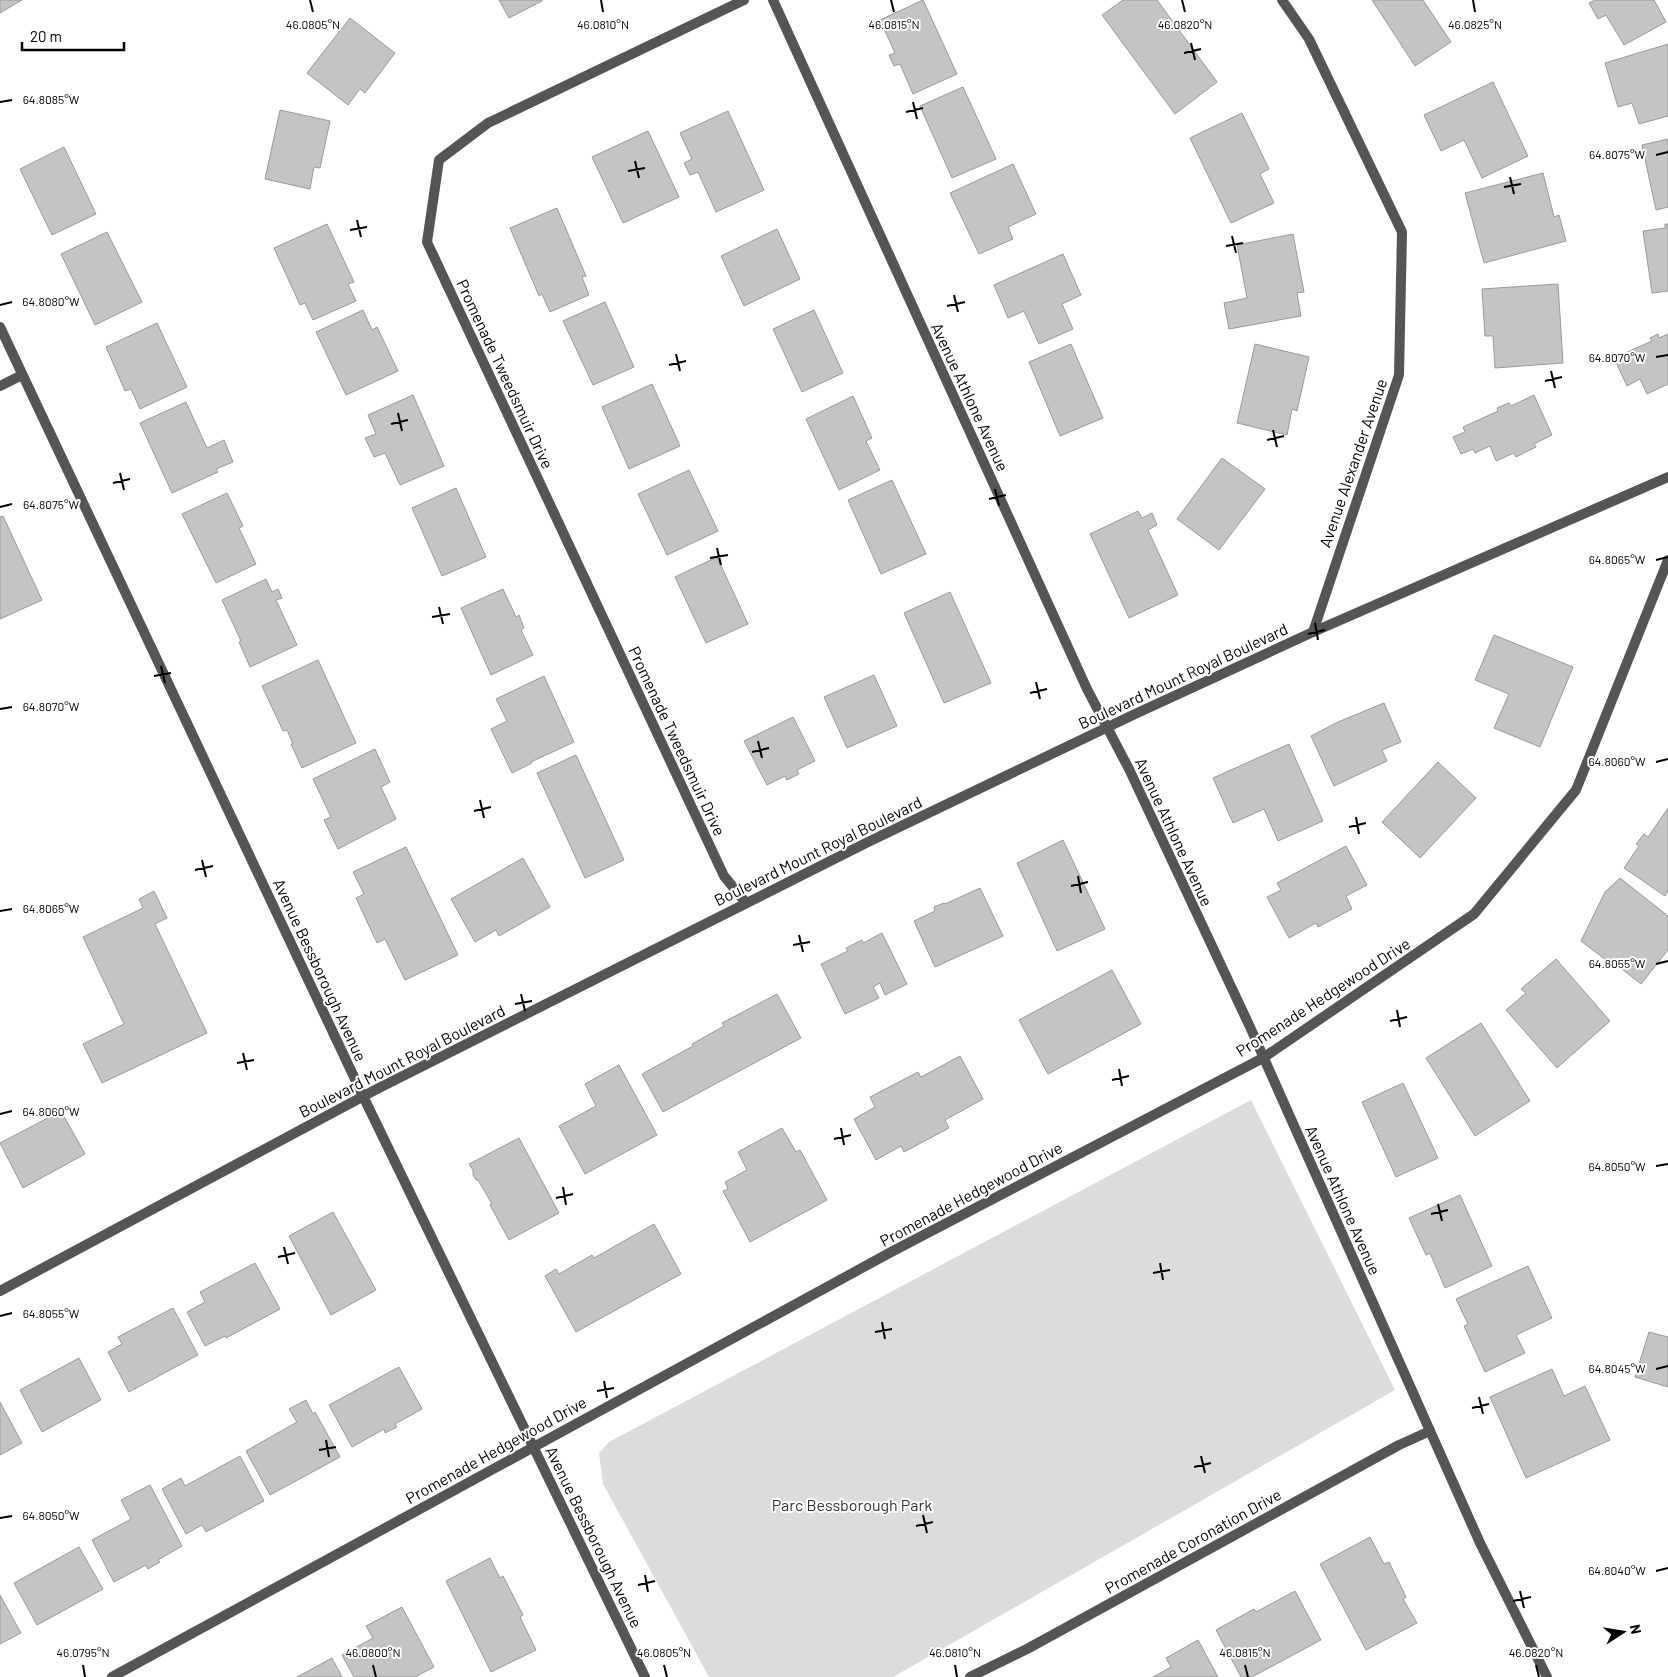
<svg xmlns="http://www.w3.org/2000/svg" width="1668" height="1677" font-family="Barlow,sans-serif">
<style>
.green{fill:#dcdcdc}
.building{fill:#c4c4c4;stroke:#999}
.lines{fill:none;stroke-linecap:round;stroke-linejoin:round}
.street{stroke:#555;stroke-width:10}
.ticks{fill:none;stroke:#000;stroke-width:2}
.labels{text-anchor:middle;stroke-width:4;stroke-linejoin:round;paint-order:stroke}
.street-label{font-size:16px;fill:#000;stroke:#fff}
.park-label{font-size:16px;fill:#333;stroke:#fff}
.ticks-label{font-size:12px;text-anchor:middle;fill:#000;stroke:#fff;stroke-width:4;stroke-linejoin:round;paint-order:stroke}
</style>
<rect width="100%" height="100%" fill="#fff"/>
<polygon class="green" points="1251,1100 1395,1390 893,1677 709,1677 603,1484 599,1453 609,1442"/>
<g class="building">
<polygon points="0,0 22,0 0,13"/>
<polygon points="499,0 542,0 542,1 509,18"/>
<polygon points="923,0 957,74 913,94 900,64 894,66 889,55 895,53 880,20"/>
<polygon points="1123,0 1157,0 1217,82 1175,114 1102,15"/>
<polygon points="1372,0 1423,0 1451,42 1415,66"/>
<polygon points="1595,0 1654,0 1666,22 1624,45 1606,15 1598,19 1589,3"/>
<polygon points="350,18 395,53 365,93 360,89 348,105 307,73"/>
<polygon points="1668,44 1668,116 1639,124 1632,103 1618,107 1605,63"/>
<polygon points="1493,82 1528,156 1482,178 1464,140 1441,151 1424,115"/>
<polygon points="963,87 996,159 952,178 920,106"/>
<polygon points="280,110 330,121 320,168 314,167 310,189 265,179"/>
<polygon points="728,111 764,190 716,212 698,172 690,175 684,163 692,159 680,133"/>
<polygon points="1242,113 1269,169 1260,174 1274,203 1231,223 1190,138"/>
<polygon points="648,131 679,197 623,223 592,157"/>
<polygon points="1668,139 1668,207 1656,210 1642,145"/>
<polygon points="64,147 96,214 52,235 20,169"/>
<polygon points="1013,164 1036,214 1008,227 1013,239 979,254 950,193"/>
<polygon points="1543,173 1554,217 1559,215 1566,241 1484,263 1465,193"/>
<polygon points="557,208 586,276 582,277 589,295 550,312 542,294 539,296 510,228"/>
<polygon points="327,224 354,282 348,284 356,301 313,320 305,303 300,305 274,248"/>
<polygon points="1665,224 1668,224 1668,291 1652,293 1643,231 1665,228"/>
<polygon points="777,229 800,279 744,306 721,256"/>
<polygon points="107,232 142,302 95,325 61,254"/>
<polygon points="1293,234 1304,292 1297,293 1301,316 1229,329 1224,303 1247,298 1237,245"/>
<polygon points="1063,254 1081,295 1062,304 1073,329 1039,344 1024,311 1008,318 994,285"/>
<polygon points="1558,284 1563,363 1495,368 1493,336 1485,336 1482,289"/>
<polygon points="605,302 634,367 593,385 563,321"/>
<polygon points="363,310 372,330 377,327 398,371 346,395 316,332"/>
<polygon points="814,310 843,373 802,392 773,329"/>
<polygon points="157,323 187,387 140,409 131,389 125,391 106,347"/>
<polygon points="1658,334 1659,338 1668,334 1668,384 1647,394 1640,379 1627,386 1614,358 1652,341 1650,338"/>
<polygon points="1071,344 1103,418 1060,436 1029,362"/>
<polygon points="1255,344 1309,357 1297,411 1292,409 1287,435 1237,423"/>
<polygon points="652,384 680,446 629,469 602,407"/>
<polygon points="413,395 444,466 400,485 385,453 374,457 365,438 376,434 368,415"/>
<polygon points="1534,395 1552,435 1534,444 1536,447 1516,457 1514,453 1496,461 1490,446 1475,453 1473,449 1461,454 1453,437 1465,432 1463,427 1498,411 1497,408 1509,403 1511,406"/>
<polygon points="853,396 872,438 866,441 880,470 839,490 806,419"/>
<polygon points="186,402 207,448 224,440 233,462 216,469 218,472 172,493 140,423"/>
<polygon points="1222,458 1265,489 1219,550 1177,519"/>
<polygon points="689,470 718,531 667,555 638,494"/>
<polygon points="892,480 926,554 881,574 848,500"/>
<polygon points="456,488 486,557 442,576 412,508"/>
<polygon points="227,493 243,526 239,528 256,564 216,583 182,514"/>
<polygon points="1138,511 1142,518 1152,513 1157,525 1148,530 1178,595 1129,618 1090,534"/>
<polygon points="3,516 42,600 0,619 0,517"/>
<polygon points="717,557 748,624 706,643 675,577"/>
<polygon points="266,579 272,592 278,589 282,598 276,600 297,645 250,667 239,642 241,641 222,600"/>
<polygon points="503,589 516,617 519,615 524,628 521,630 533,655 491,675 461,608"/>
<polygon points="950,592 991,683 944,703 904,613"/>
<polygon points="1494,635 1573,667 1540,747 1494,728 1509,694 1475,680"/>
<polygon points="318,660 356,743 302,768 291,744 293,744 287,730 283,731 262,686"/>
<polygon points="874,675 897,726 847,748 824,697"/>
<polygon points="544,676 574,742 531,762 532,763 512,773 491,729 507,721 496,699"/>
<polygon points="1384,703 1401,742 1382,750 1387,761 1334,786 1311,736 1338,722"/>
<polygon points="793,717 815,761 797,770 799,774 787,780 785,776 767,785 744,741"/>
<polygon points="1289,744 1323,821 1278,841 1264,809 1233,823 1213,778"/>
<polygon points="375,749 390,782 381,787 396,819 338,849 324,820 331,817 313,779"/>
<polygon points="576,755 624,860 585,878 537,773"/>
<polygon points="1438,762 1476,798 1420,858 1382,822"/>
<polygon points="1668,808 1668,891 1665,896 1624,868 1639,846 1636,844 1644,834 1648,837"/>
<polygon points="1063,840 1105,929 1057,951 1017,863"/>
<polygon points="1346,846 1367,885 1346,896 1352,909 1318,927 1316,923 1289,938 1267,897 1281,890 1277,883"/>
<polygon points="406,847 458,955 405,980 385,939 377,943 356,898 364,894 353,872"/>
<polygon points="523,858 550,907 499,936 496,930 475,942 451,899"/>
<polygon points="1620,878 1668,916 1668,950 1641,984 1613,962 1611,964 1581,941 1605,892"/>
<polygon points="980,888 1003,936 935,967 914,921 935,911 934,907 944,903 945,904"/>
<polygon points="154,891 167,918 155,924 207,1033 102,1083 83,1044 124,1024 83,937 143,908 139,899"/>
<polygon points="882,933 907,984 885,995 880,983 873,987 879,998 845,1014 821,964 848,951 846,948 862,940 863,943"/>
<polygon points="1556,959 1610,1021 1557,1068 1506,1010 1526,993 1521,989"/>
<polygon points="1112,970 1141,1024 1048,1074 1019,1020"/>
<polygon points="777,994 801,1038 663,1112 642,1074 693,1046 692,1044 724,1026 722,1023"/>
<polygon points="1481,1023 1530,1101 1475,1136 1426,1058"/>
<polygon points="960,1056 983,1099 945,1120 949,1128 904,1152 901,1146 876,1160 854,1119 875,1107 870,1097 918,1072 921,1077"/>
<polygon points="619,1065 657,1135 585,1174 559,1126 596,1106 585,1084"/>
<polygon points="1403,1083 1438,1158 1396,1177 1362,1102"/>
<polygon points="61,1111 85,1154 23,1188 0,1143"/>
<polygon points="782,1128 796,1152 800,1150 827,1200 750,1242 723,1191 728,1189 725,1182 747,1170 738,1152"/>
<polygon points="519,1138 559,1213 509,1240 490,1205 492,1204 478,1180 476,1180 473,1175 473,1170 469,1164"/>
<polygon points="1460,1195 1492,1266 1445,1288 1430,1253 1426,1255 1409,1218"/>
<polygon points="333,1212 376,1290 331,1315 289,1236"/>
<polygon points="654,1224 681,1274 576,1332 545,1276 556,1269 559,1274 592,1255 594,1258"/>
<polygon points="255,1263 280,1309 226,1338 225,1336 205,1346 187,1312 205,1302 200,1292"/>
<polygon points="1528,1266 1552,1318 1516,1335 1525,1353 1485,1372 1464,1326 1468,1324 1456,1299"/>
<polygon points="173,1308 198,1355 129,1392 108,1352 122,1344 118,1337"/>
<polygon points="1649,1332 1668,1337 1668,1387 1635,1377"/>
<polygon points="79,1358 101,1400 42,1432 20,1390"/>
<polygon points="399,1367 422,1409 395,1424 397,1427 385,1433 384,1429 352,1447 329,1405"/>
<polygon points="1552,1369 1564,1396 1585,1386 1610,1440 1526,1478 1490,1397"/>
<polygon points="306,1400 313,1414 315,1412 340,1457 270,1495 246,1451 297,1422 289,1409"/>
<polygon points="0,1402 22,1443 0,1455"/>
<polygon points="240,1456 264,1501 206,1532 202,1525 186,1534 162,1489 181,1478 185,1486"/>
<polygon points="150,1485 182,1546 158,1560 160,1562 148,1569 146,1565 114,1582 92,1540 131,1519 121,1500"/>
<polygon points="1370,1537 1384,1564 1389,1562 1406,1597 1403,1599 1417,1623 1366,1650 1320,1564"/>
<polygon points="79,1547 103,1589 37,1625 14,1583"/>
<polygon points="490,1558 500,1578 503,1576 523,1615 520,1617 536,1650 491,1672 446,1581"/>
<polygon points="1295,1591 1321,1640 1252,1677 1241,1677 1216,1630 1254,1609 1256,1612"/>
<polygon points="0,1595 21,1633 0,1644"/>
<polygon points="402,1607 434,1667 415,1677 354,1677 342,1655 373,1638 366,1626"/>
<polygon points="1198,1640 1218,1677 1153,1677 1171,1667 1166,1658"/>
<polygon points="332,1658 342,1677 297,1677"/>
</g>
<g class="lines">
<g class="street">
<polyline points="744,0 488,123 439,160 427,242 724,876 746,903"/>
<polyline points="773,0 1087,689 1129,769 1250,1027 1480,1543 1547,1677"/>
<polyline points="1282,0 1309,39 1402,232 1399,375 1313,632"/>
<polyline points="0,327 363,1096 645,1677"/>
<polyline points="0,386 22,375"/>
<polyline points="0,1291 375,1090 868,842 1135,714 1313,632 1668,477"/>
<polyline points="112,1677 893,1251 1263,1058 1474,914 1576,790 1668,560"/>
<polyline points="970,1677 1027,1649 1399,1445 1430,1431"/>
</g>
</g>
<path class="ticks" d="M310,0L313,12M601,0L603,12M891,0L894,12M1182,0L1185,12M1473,0L1475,12M1191,43L1195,60M1184,53L1201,49M0,102L12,100M913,102L917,119M906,112L923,108M1656,155L1668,152M635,161L639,178M628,171L645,168M1510,177L1514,194M1504,187L1521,184M357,220L361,237M350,230L367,227M1232,236L1236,253M1226,246L1243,243M954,295L958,312M0,305L12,302M947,306L965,302M676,354L680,371M1656,357L1668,355M669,365L686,361M1551,371L1555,388M1545,381L1562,377M398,413L402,431M391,424L408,420M1273,430L1277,447M1267,440L1284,436M120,473L124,490M113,483L130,479M995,489L999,506M989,499L1006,495M0,507L12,504M717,548L721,565M710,558L728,555M1656,560L1668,557M439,607L443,624M432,617L450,614M1315,623L1318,640M1308,634L1325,630M161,666L165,683M154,676L171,673M1036,682L1040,699M1030,693L1047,689M0,709L12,707M758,741L762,758M752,752L769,748M1656,762L1668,759M480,800L484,818M474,811L491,807M1356,817L1359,834M1349,827L1366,823M202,860L206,877M195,870L213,866M1078,876L1081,893M1071,886L1088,882M0,911L12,909M799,935L803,952M793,945L810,942M1656,964L1668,961M521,994L525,1011M515,1004L532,1001M1397,1010L1400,1027M1390,1021L1407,1017M243,1053L247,1070M237,1063L254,1060M1119,1069L1122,1086M1112,1080L1129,1076M0,1114L12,1111M841,1128L844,1145M834,1139L851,1135M1656,1166L1668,1164M563,1187L566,1205M556,1198L573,1194M1438,1204L1442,1221M1431,1214L1448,1210M284,1247L288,1264M278,1257L295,1253M1160,1263L1163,1280M1153,1273L1170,1270M0,1316L12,1313M882,1322L885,1339M875,1332L892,1329M1656,1369L1668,1366M604,1381L607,1398M597,1391L614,1388M1479,1397L1483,1414M1472,1408L1489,1404M326,1440L329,1457M319,1450L336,1447M1201,1456L1205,1473M1194,1467L1211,1463M923,1515L927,1533M0,1518L12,1516M916,1526L933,1522M1656,1571L1668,1568M645,1575L648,1592M638,1585L655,1581M1520,1591L1524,1608M1513,1601L1531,1597M83,1665L85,1677M373,1665L376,1677M664,1665L667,1677M955,1665L957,1677M1245,1665L1248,1677M1536,1665L1539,1677"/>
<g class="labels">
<g class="street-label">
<text transform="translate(505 374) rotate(65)" y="6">Promenade Tweedsmuir Drive</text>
<text transform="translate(970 397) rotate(65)" y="6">Avenue Athlone Avenue</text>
<text transform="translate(1353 463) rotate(-71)" y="6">Avenue Alexander Avenue</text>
<text transform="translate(1183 676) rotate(-25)" y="6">Boulevard Mount Royal Boulevard</text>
<text transform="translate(677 741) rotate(65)" y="6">Promenade Tweedsmuir Drive</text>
<text transform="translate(1174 832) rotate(65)" y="6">Avenue Athlone Avenue</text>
<text transform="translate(818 851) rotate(-26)" y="6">Boulevard Mount Royal Boulevard</text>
<text transform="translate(320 970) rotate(65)" y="6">Avenue Bessborough Avenue</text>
<text transform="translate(1323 997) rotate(-33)" y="6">Promenade Hedgewood Drive</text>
<text transform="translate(402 1061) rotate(-27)" y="6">Boulevard Mount Royal Boulevard</text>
<text transform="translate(971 1194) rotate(-28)" y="6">Promenade Hedgewood Drive</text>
<text transform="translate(1343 1200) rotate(66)" y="6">Avenue Athlone Avenue</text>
<text transform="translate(496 1450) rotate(-29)" y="6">Promenade Hedgewood Drive</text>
<text transform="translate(594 1537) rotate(64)" y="6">Avenue Bessborough Avenue</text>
<text transform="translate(1193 1541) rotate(-29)" y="6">Promenade Coronation Drive</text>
</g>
<g class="park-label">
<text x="852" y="1511">Parc Bessborough Park</text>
</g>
</g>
<g class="ticks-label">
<text x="313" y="29">46.0805°N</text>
<text x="603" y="29">46.0810°N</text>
<text x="894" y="29">46.0815°N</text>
<text x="1185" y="29">46.0820°N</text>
<text x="1475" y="29">46.0825°N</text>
<text x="51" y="104">64.8085°W</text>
<text x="1617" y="159">64.8075°W</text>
<text x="51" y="306">64.8080°W</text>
<text x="1617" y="362">64.8070°W</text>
<text x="51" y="509">64.8075°W</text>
<text x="1617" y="564">64.8065°W</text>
<text x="51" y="711">64.8070°W</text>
<text x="1617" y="766">64.8060°W</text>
<text x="51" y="913">64.8065°W</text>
<text x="1617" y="968">64.8055°W</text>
<text x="51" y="1116">64.8060°W</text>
<text x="1617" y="1171">64.8050°W</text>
<text x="51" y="1318">64.8055°W</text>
<text x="1617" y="1373">64.8045°W</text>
<text x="51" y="1520">64.8050°W</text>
<text x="1617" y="1575">64.8040°W</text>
<text x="83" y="1657">46.0795°N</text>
<text x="373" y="1657">46.0800°N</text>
<text x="664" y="1657">46.0805°N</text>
<text x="955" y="1657">46.0810°N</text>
<text x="1245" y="1657">46.0815°N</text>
<text x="1536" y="1657">46.0820°N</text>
</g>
<g transform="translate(1623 1632) rotate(78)" stroke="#ffffff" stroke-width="4" paint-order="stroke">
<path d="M0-4L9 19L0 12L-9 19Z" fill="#000000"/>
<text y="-8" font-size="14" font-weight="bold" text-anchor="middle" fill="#000000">N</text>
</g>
<path d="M22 42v8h102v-8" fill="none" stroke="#000000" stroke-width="2.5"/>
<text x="30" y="42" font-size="15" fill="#000000" stroke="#ffffff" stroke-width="4" paint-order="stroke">20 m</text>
</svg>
